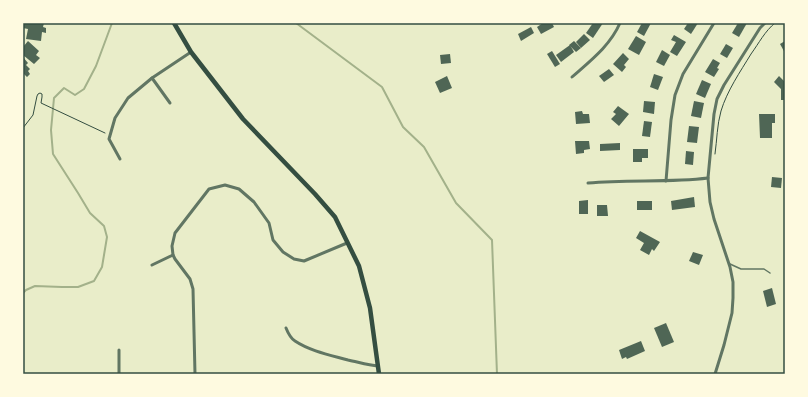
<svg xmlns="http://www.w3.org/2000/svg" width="808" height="397" font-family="Inter,sans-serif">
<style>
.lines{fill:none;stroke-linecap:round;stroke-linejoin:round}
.stream{stroke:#a3b18a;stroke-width:2}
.building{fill:#4f6655}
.path{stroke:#344e41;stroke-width:1}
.service{stroke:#617663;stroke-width:1.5}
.minor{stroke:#617663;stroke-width:3}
.secondary{stroke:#344e41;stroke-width:4.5}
.neatline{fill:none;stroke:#344e41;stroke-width:1.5}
</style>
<rect width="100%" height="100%" fill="#e9edc9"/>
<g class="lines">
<g class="stream">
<polyline points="296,23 382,87 403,127 424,147 456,203 492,240 497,374"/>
<polyline points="23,293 26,290 35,286 62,287 78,287 94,281 102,267 107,237 104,226 90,213 78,193 53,154 51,130 54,98 64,88 75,95 84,89 96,66 112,23"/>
</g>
</g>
<g class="building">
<polygon points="23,23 44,23 43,27 46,28 46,33 42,32 41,41 26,39 28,29 23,28"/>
<polygon points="543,23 552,23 554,27 541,34 537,27"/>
<polygon points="593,23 603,23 593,38 586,33"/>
<polygon points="642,23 651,23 644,36 637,32"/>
<polygon points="688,23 698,23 691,34 684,29"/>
<polygon points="738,23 747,23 739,37 732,33"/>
<polygon points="531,27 534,33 521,41 518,34"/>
<polygon points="584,34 590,40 581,48 576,42"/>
<polygon points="674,35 686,42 677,56 670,52 676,42 671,40"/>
<polygon points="636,36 646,42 639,55 628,49"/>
<polygon points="28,41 39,51 36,55 40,58 34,64 23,55 23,47"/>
<polygon points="574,41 581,48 576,52 569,45"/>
<polygon points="785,41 785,53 780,44"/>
<polygon points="726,44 733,48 727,58 720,54"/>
<polygon points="570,45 574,52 561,62 556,55"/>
<polygon points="662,50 670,55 664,66 656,62"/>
<polygon points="552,51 560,64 555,67 547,54"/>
<polygon points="623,53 629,59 624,65 626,67 622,72 613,64"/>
<polygon points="450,54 451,63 441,64 440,55"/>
<polygon points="23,57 28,63 26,65 30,69 28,71 30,74 27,77 24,74 23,75"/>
<polygon points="713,59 720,63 717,68 719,69 714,77 705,72"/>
<polygon points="609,69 614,75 604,82 599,76"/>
<polygon points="654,74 663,77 658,90 650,87"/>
<polygon points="447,76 452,88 440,93 435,82"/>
<polygon points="779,76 785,82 785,100 781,100 781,89 774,82"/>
<polygon points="702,80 711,84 705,98 696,94"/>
<polygon points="644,101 655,102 654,114 643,112"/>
<polygon points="694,101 704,103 701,118 691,116"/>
<polygon points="618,106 629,114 619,126 611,119 616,114 613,112"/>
<polygon points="582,111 583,114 589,114 590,123 576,124 575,112"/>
<polygon points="759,114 775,114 775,123 772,123 772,138 760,138"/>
<polygon points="644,121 652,122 650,137 642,136"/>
<polygon points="689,126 699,127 697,143 687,142"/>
<polygon points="575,141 589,141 590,149 584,150 584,153 576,154"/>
<polygon points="620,143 620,150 600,151 600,144"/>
<polygon points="633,149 648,149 648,158 642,158 642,162 633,162"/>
<polygon points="686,151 694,152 693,165 685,164"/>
<polygon points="772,177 782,178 781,188 771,187"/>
<polygon points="694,197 695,207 672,210 671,201"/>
<polygon points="588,200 588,214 579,214 579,201"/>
<rect x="637" y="201" width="15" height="9"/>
<polygon points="597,205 607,205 608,216 597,216"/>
<polygon points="640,231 660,242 654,251 652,249 649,255 640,250 644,243 636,238"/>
<polygon points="693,252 703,255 699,265 689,261"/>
<polygon points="772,288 776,304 767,307 763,291"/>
<polygon points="666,323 674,342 662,347 654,328"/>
<polygon points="641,341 645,351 627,359 626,357 622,359 619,350"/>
</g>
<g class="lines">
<g class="path">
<polyline points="23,128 33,115 37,96 38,94 40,93 42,94 42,97 41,103 105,133"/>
<path d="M715,154C717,140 717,125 721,111C727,91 740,72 751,54C759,43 765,31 775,23"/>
</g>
<polyline class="service" points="730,264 741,269 764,269 770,273"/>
<g class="minor">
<path d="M572,77C590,61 610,46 620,23"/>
<polyline points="152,78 170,103"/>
<polyline points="120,159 109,139 115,118 128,98 152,78 191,52"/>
<polyline points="666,181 671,120 675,95 683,74 714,23"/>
<path d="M588,183C628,179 668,183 708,178"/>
<polyline points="152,265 173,255"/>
<path d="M286,328C288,333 290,338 295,341C310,351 330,355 348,360C358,362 368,365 378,366"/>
<polyline points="119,350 119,374"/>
<polyline points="195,374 193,289 190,279 175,259 173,255 172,246 175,233 209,189 225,185 239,189 254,202 269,223 273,240 283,252 294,259 304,261 347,243"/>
<polyline points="715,374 724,345 732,313 733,298 733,282 730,267 714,219 710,202 708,178 714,114 717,99 724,85 760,28 765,23"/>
</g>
<polyline class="secondary" points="174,23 191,52 243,119 315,194 335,217 359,266 370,308 379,374"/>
</g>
<rect width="808" height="397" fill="none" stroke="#fefae0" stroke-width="48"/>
<rect x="24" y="24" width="760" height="349" class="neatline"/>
</svg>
